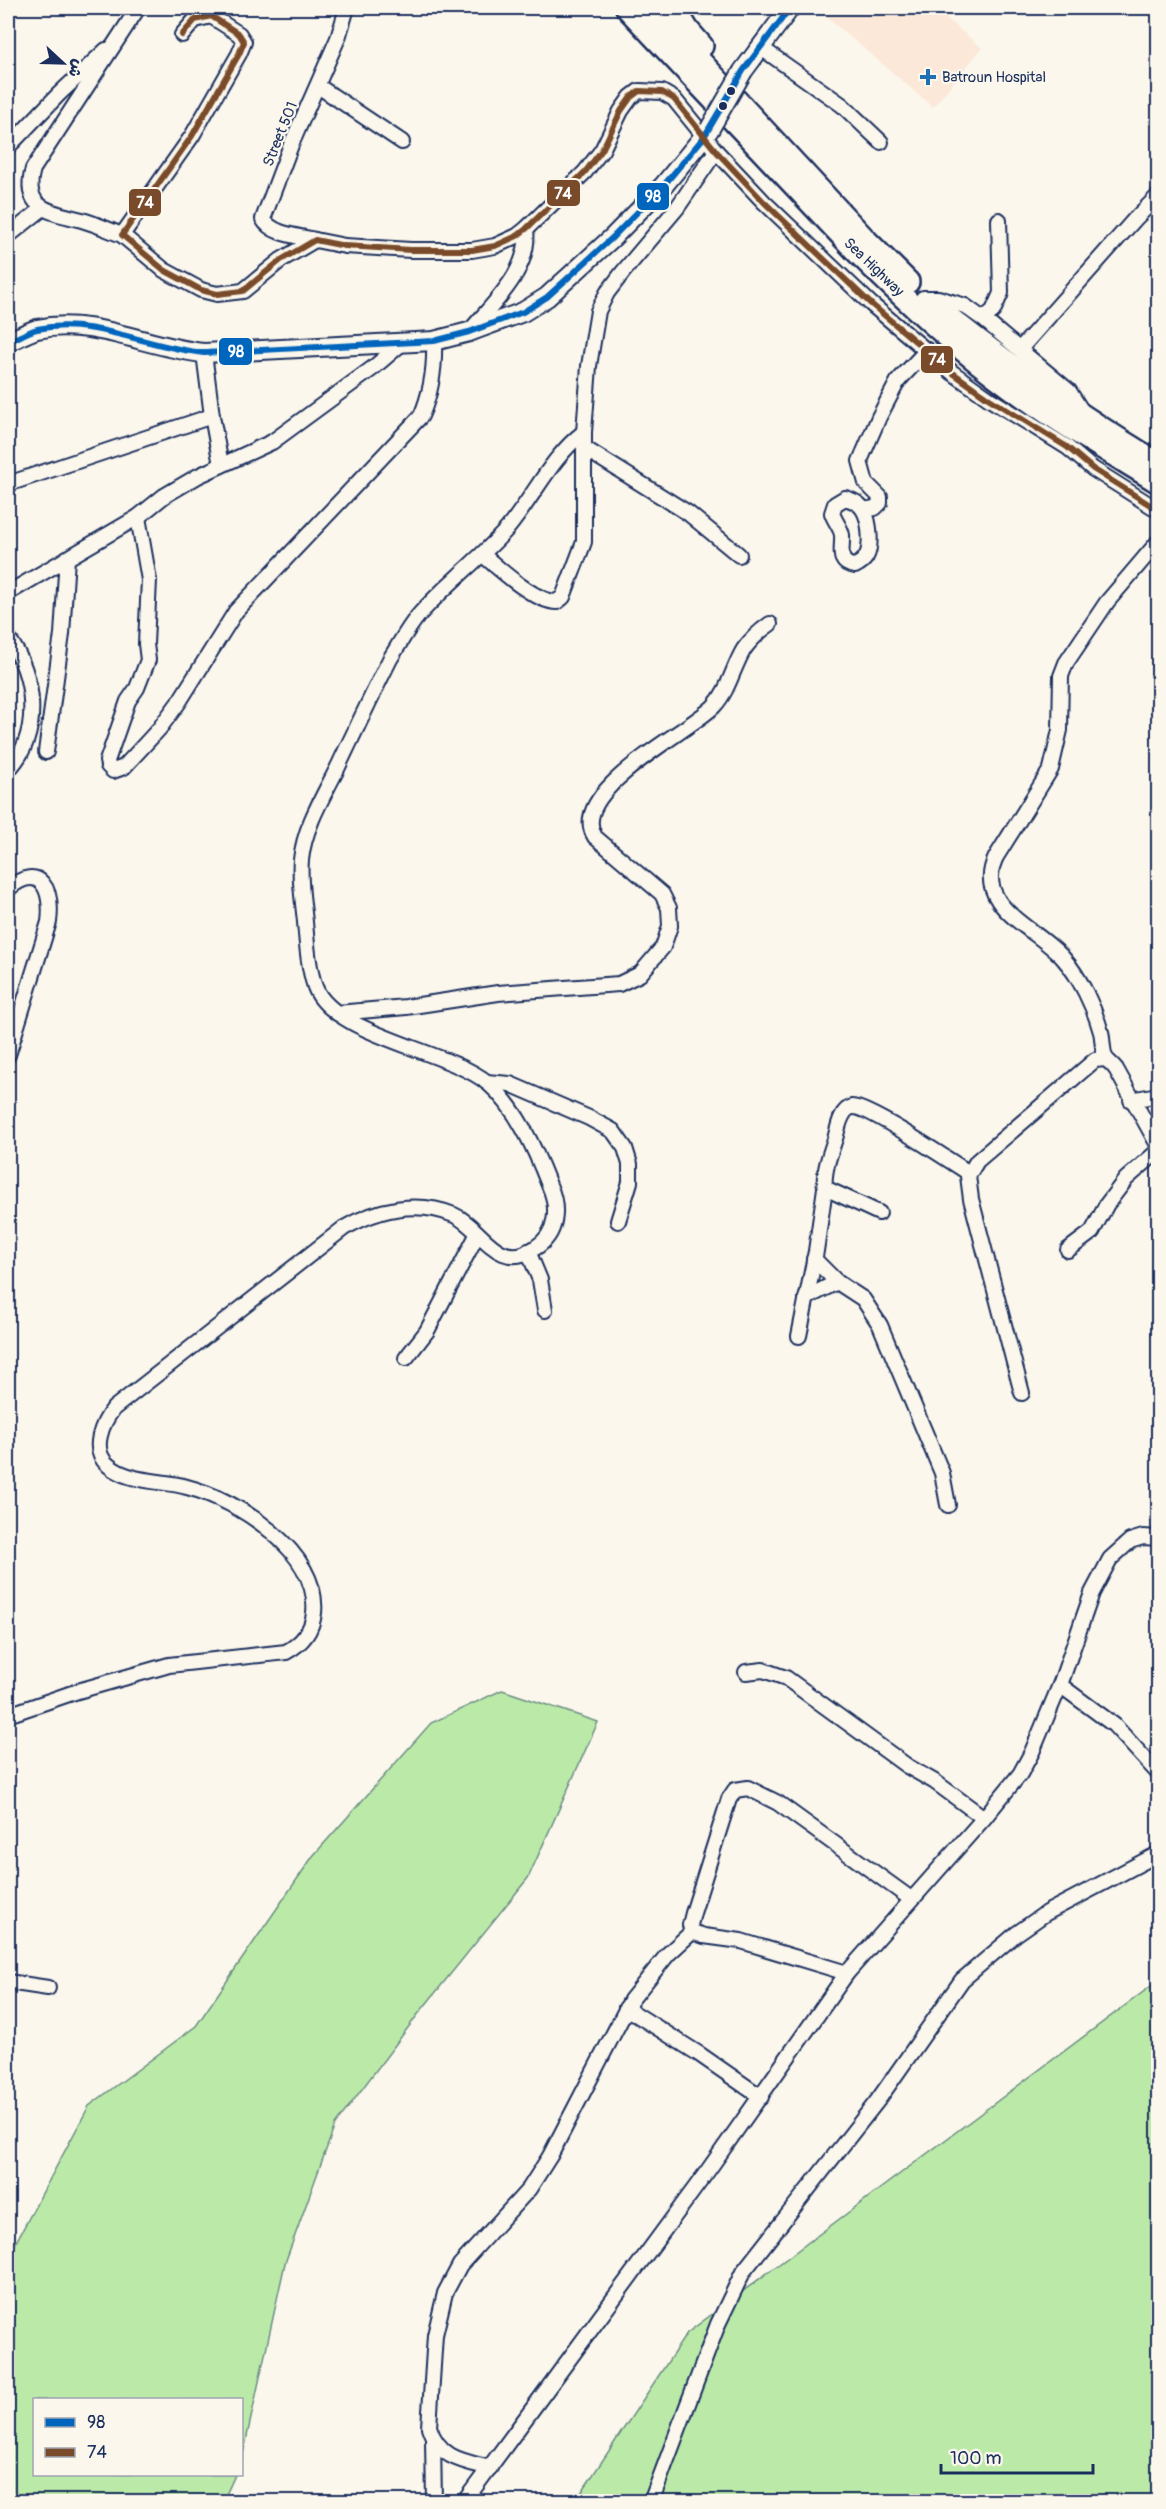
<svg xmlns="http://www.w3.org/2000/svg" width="1166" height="2509" font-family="Pangolin,'Playpen Sans Arabic',sans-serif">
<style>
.built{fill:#fbe8d9}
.green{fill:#bbeaa8;stroke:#6b8c83;stroke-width:1.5}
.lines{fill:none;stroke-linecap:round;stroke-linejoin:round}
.minor-casing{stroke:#1b2f5e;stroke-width:18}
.major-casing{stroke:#1b2f5e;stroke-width:22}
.highway-casing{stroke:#1b2f5e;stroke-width:26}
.minor{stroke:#fbf7ec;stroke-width:14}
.major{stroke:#fbf7ec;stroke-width:18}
.highway{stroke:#fbf7ec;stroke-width:21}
.major-bridge-casing{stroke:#1b2f5e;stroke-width:22;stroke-linecap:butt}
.major-bridge{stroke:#fbf7ec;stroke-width:18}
.bus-1-casing{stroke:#fbf7ec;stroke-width:10}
.bus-2-casing{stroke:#fbf7ec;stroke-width:10}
.bus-1{stroke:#0065bd;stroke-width:6}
.bus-2{stroke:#7a4b2a;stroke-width:6}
.poi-dot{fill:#1f6fb2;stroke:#fbf7ec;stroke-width:2}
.bus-dot{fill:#1b2f5e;stroke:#fbf7ec;stroke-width:2}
.labels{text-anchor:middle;stroke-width:4.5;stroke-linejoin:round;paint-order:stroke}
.poi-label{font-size:15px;fill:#1b2f5e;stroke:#fbf7ec;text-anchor:start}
.street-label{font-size:15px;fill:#1b2f5e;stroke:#fbf7ec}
.line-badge{stroke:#fbf7ec;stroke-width:2}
.badge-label{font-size:16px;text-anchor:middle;font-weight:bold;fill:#fff}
</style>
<rect width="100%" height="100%" fill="#fbf7ec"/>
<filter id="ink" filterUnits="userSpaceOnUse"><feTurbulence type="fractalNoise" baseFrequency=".0167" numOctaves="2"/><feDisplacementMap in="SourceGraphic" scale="12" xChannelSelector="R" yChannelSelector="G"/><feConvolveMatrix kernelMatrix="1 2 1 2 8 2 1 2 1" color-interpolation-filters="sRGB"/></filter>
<g filter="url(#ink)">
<polygon class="built" points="816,8 934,8 982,48 933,107"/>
<g class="green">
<polygon points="502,1690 598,1722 528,1878 419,2013 335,2125 285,2263 242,2459 242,2400 34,2400 34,2474 235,2475 223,2501 8,2501 8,2257 89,2106 196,2026 313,1856 431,1723"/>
<polygon points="1158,1981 1158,2501 575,2502 687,2333"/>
</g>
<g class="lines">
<g class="minor-casing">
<g id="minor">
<polyline points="182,35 195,20 211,16 239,34 244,42 239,54 192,136 122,235 164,270 201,290 217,294 243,291 281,260 315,240 345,246 411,250 472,250 495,246 517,236 526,229 585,172 602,150 621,111 631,97 639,91 662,92 674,99 716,151 764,202 871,304 953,373 988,398 1067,447 1093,469 1158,510"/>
<polyline points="760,47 842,105 881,142"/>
<polyline points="318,86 402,142"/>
<polyline points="8,147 59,94 106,50"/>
<path d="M122,235C109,230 96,224 82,220C52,212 21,210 33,169L138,8"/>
<polyline points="8,236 42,209"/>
<path d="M315,240C299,236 272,235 263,219L291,145L338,38L347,8"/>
<polyline points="923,298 938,298 965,306 983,319 1069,391 1083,413"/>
<polyline points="983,319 993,311 1001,293 999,220"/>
<path d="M470,331C494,302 531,270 526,229"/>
<polyline points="1020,349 1135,219 1158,196"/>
<polyline points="212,416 221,465"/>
<polyline points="584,448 688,513 739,555"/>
<polyline points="8,484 212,416 204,353"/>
<path d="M845,498C852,500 861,504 864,511C870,522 872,547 866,557C863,562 859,564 855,566C836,564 843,549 842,535C841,528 834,520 832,513L835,504Z"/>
<polyline points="864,510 875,508 880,503 880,497 866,483 860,461 879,417 898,381 927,350"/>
<path d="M138,517L149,580L146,644L148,660L137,688L128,701L107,761L108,766L113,771L124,767L159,729L179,702L236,611L421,416C432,391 435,367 434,341"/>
<path d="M1158,542L1107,602L1066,663L1061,676L1060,730L1051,769L996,857C972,906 1037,928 1063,958C1080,977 1094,1007 1101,1032C1103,1039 1102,1052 1106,1059C1109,1062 1113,1065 1116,1069L1158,1145"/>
<path d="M483,555C499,569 535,602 557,602L563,597L584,542V432L589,366L598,311L607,293L623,272L677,208L716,151"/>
<polyline points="8,593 138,517 164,496 198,476 272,442 373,368 401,344"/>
<path d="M8,638C36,675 42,735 8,770"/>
<polyline points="46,752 62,634 67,558"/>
<path d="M8,889C41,862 53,890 49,922L8,1055"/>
<path d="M337,1013L406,1007L498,993L619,984L640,974L663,947L670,926L669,908L662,894L595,837C566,792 690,731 714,706C729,690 733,667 744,649C751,639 760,631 770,624"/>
<polyline points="486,1082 510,1084 589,1118 613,1131 625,1148 630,1164 630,1182 618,1221"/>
<polyline points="1131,1100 1158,1095"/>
<path d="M879,1213L825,1188C823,1172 830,1154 835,1139C838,1129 840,1110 852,1107C866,1105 952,1162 969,1173"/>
<polyline points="1068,1250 1092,1232 1107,1204 1126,1179 1158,1151"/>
<polyline points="528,1251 540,1280 545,1310"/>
<polyline points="814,1259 837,1282 863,1299 880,1325 942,1473 948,1505"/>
<polyline points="806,1298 837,1282"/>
<polyline points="799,1336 816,1251 825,1188"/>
<polyline points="406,1358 427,1331 477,1235"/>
<polyline points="1022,1393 971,1199 968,1176 977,1161 1095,1060 1106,1059"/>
<polyline points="746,1672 763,1670 786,1678 907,1766 935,1782 984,1818"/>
<polyline points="1060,1685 1114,1725 1158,1773"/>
<path d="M8,1715L78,1691L169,1665L286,1652C301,1644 312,1631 314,1613C320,1552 238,1500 187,1487C163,1480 128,1483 108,1465C90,1450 102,1423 114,1408L344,1228C378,1209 417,1200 454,1215C482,1227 497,1273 535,1248C558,1234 559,1207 549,1185C535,1149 517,1108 488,1083C448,1050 333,1035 315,987C308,966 307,944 305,922C303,901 299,880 301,860C304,827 324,795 338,767C355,731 372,695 390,659C399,645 407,629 418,616C445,585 479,560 507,529C533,498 551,457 584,432"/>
<polyline points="847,1973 741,1941 704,1936 692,1932 690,1925 693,1913 729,1799 735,1790 748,1788 778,1803 911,1899"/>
<polyline points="8,1982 48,1988"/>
<polyline points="626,2008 699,2054 761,2097"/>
<polyline points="433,2440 434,2502"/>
<path d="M490,2468C461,2461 439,2458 429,2427L435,2335L445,2293L460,2265L529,2189L550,2156L631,2000L668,1954L692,1932"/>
<polyline points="464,2502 709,2169 847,1973 984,1818 1020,1774 1032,1752 1060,1685 1092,1593 1110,1559 1130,1541 1143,1537 1158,1538"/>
<polyline points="651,2502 718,2324 743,2272 878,2100 962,1980 1016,1934 1046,1913 1158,1854"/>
</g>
</g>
<g class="major-casing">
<g id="major">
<polyline points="743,71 790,8"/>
<path d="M8,342C17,338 27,332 37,329C94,317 148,348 204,353L434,341L469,332L523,312L547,297L612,238L664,185L709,130"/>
</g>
</g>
<g class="highway-casing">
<g id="highway">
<path d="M627,8L858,253C901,296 946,338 994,375C1046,415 1103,448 1158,482"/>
<polyline points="651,8 864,238 908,282"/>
<polyline points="675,8 688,30 702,46"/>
<path d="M936,307C1007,364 1080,417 1158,463"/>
</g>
</g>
<use href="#minor" class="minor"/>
<use href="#major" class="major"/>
<use href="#highway" class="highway"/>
<g class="major-bridge-casing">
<polyline id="major-bridge" points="709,130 743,71"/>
</g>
<use href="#major-bridge" class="major-bridge"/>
<g class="bus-1-casing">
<path id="bus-1" d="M8,342C17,338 27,332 37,329C94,317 148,348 204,353L434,341L469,332L523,312L547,297L612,238L664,185L704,137L743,71L790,8"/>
</g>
<g class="bus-2-casing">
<polyline id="bus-2" points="182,35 195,20 211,16 239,34 244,42 239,54 192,136 122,235 164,270 201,290 217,294 243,291 281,260 315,240 345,246 411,250 472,250 495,246 517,236 526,229 585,172 602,150 621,111 631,97 639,91 662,92 674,99 716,151 764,202 871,304 953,373 988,398 1067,447 1093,469 1158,510"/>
</g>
<use href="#bus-1" class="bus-1"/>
<use href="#bus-2" class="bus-2"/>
</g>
</g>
<path class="poi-dot" d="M925 68h6v6h6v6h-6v6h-6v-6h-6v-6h6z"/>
<g class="bus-dot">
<circle cx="731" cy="91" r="5"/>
<circle cx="723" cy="106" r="5"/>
</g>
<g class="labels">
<g class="poi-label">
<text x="942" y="82">Batroun Hospital</text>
</g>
<g class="street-label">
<text transform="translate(280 134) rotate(-68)" y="5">Street 501</text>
<text transform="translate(874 267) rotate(44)" y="5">Sea Highway</text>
</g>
</g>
<g class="line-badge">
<rect x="546" y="179" width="35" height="28" rx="6" fill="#7a4b2a"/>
<rect x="636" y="182" width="34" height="29" rx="6" fill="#0065bd"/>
<rect x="128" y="188" width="34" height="29" rx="6" fill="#7a4b2a"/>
<rect x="218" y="337" width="35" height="29" rx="6" fill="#0065bd"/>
<rect x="920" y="345" width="34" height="29" rx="6" fill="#7a4b2a"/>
</g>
<g class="badge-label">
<text x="563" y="199">74</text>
<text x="653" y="202">98</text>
<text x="145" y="208">74</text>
<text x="236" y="357">98</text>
<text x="937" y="365">74</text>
</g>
<rect width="1166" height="2509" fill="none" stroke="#fbf7ec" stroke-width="30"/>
<rect x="15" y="15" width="1136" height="2479" fill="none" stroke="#1b2f5e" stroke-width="2" filter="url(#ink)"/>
<rect x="33" y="2398" width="210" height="78" fill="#fbf7ec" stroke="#a1a7b3" stroke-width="1.5"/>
<rect x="45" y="2418" width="30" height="9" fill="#0065bd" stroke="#a1a7b3" stroke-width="1.5"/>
<text x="87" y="2428" font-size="18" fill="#1b2f5e">98</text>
<rect x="45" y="2448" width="30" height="9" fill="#7a4b2a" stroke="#a1a7b3" stroke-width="1.5"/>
<text x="87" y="2458" font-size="18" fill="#1b2f5e">74</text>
<g transform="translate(63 63) rotate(112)" stroke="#fbf7ec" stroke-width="4.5" paint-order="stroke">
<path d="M0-4.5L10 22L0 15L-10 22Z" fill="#1b2f5e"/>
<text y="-9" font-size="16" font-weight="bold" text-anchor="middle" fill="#1b2f5e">ش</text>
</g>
<path d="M941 2464v9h152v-9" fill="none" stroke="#1b2f5e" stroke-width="3"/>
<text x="950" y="2464" font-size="18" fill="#1b2f5e" stroke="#fbf7ec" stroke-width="4.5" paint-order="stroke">100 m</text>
</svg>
